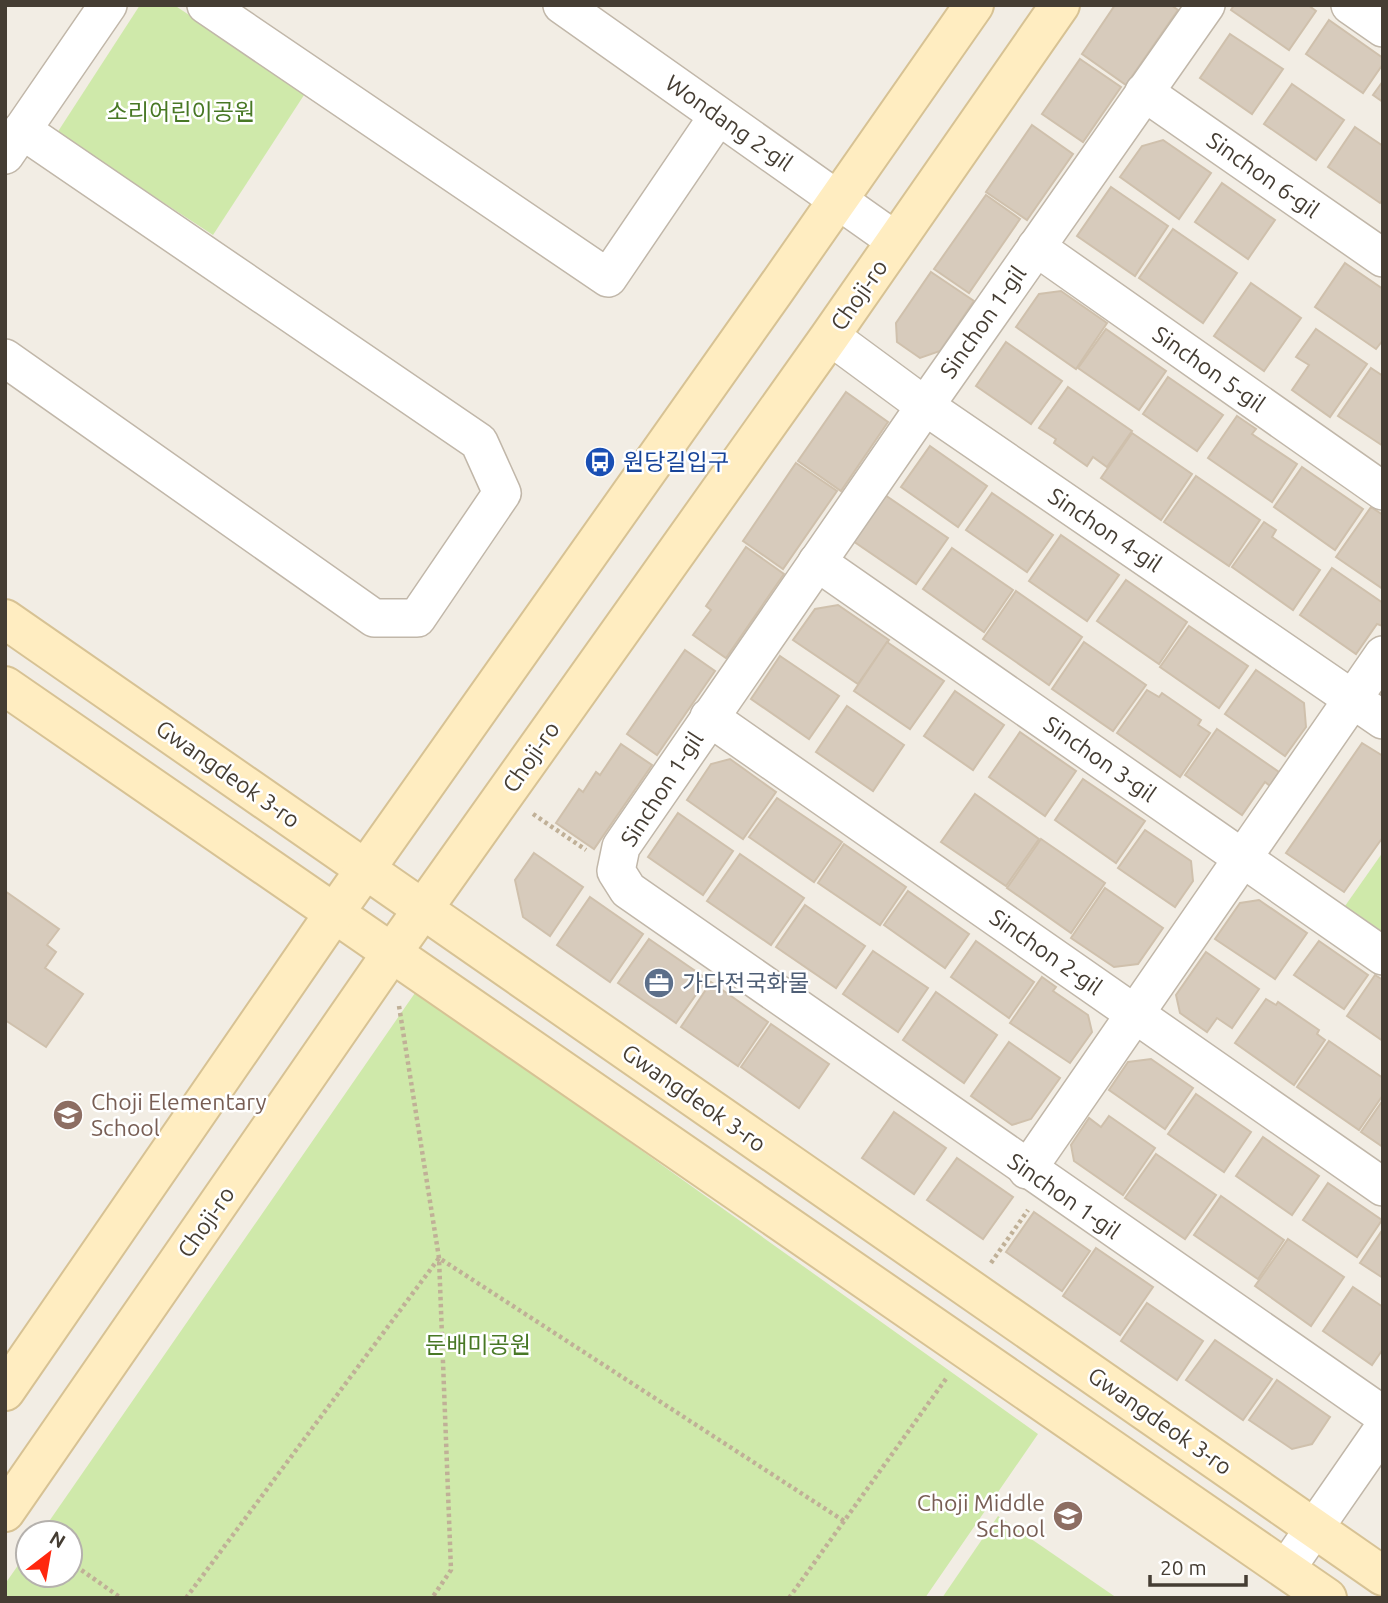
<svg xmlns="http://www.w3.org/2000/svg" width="1388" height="1603" font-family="Ubuntu,'Noto Sans KR',sans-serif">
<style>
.green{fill:#cfe9aa}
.building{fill:#d7cbbc;stroke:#cfc0ac;stroke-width:2}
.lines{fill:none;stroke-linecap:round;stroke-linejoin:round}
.street-casing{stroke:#c1b7a9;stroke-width:40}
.secondary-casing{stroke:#d7c294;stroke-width:42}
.path{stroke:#c0b097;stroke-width:4.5;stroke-dasharray:3.5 3.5;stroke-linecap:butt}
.street{stroke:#fff;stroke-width:37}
.secondary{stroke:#ffedc1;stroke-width:38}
.labels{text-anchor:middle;stroke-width:5;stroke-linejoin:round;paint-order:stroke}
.park-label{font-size:23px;fill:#487825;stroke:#fff}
.street-label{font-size:23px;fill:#453d33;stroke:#fff}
.transit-label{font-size:23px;fill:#164399;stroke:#fff;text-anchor:start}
.service-label{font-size:23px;fill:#4e5e75;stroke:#fff;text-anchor:start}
.education-label{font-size:23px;fill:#785e54;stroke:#fff;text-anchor:start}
</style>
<rect width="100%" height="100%" fill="#f2ede4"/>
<g class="green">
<polygon points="140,5 174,5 306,92 213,235 57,133"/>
<polygon points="1383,852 1383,932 1345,906"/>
<polygon points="417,990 1038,1434 925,1598 5,1598 5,1584 28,1551 28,1575 70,1575 70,1533 41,1533"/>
<polygon points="998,1516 1117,1598 942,1598"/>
</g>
<g class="building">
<polygon points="1115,5 1171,5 1178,10 1126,85 1082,54"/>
<polygon points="1234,5 1308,5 1316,11 1289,50 1231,10"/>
<polygon points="1329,20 1383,58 1383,64 1363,93 1306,54"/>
<polygon points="1230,34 1283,69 1252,114 1200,78"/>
<polygon points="1080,59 1121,87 1083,142 1042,114"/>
<polygon points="1383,81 1383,102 1373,95"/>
<polygon points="1292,84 1344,120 1316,160 1264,124"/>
<polygon points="1032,125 1073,154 1027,220 986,192"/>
<polygon points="1355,127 1383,146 1383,199 1380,203 1328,167"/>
<polygon points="1163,140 1211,173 1179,219 1120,177 1142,146"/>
<polygon points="1222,183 1275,220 1248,259 1195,222"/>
<polygon points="1111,187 1168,226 1135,276 1077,236"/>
<polygon points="986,195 1020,219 969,293 934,269"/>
<polygon points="1173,229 1237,273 1203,323 1139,278"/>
<polygon points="1345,263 1383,289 1383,340 1376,349 1315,307"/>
<polygon points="931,272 974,301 940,351 920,358 897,342 896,323"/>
<polygon points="1251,283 1301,318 1264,371 1214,336"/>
<polygon points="1061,291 1107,323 1076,369 1016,327 1039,294"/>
<polygon points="1106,329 1166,371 1139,410 1078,368"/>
<polygon points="1316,329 1367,364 1330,417 1292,390 1309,365 1296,357"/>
<polygon points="1006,342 1062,381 1031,424 976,386"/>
<polygon points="1371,368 1383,376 1383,446 1338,416"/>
<polygon points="1168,377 1223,415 1197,451 1143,414"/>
<polygon points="1068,387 1132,431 1107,467 1093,457 1087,466 1054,443 1056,439 1039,428"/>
<polygon points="846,392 888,422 841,491 798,461"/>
<polygon points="1237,416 1256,429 1252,434 1297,464 1272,502 1208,458"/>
<polygon points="1132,433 1192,474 1161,520 1101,478"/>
<polygon points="930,446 987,486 958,527 901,487"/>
<polygon points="796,463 837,491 783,569 743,541"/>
<polygon points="1302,467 1363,509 1335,550 1274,507"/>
<polygon points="1196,476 1260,520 1229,566 1164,522"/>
<polygon points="992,493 1053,535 1027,572 966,530"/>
<polygon points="885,495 948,538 916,584 853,541"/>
<polygon points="1371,507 1383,515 1383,589 1336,557"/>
<polygon points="1264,522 1276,530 1272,537 1320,570 1293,610 1232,567"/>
<polygon points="1061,535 1119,575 1087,621 1029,581"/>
<polygon points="746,547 784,574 726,658 693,635 711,610 706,606"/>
<polygon points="952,548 1013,590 984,632 923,589"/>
<polygon points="1332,568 1383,603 1383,626 1377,624 1356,654 1300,615"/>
<polygon points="1126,580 1187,622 1159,664 1097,621"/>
<polygon points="1016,591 1082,637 1049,685 983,639"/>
<polygon points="838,605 889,640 858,684 793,640 815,609"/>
<polygon points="1189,626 1248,666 1219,708 1160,667"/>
<polygon points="887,642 944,681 910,729 854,691"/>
<polygon points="1084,642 1146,685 1113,731 1052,689"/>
<polygon points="685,650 715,671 657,755 627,734"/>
<polygon points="780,656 839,696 809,739 751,699"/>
<polygon points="1256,670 1304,703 1306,727 1285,756 1225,714"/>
<polygon points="1147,690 1159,697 1162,693 1201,720 1198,725 1210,733 1180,777 1117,733"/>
<polygon points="955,691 1004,725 973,770 924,736"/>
<polygon points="847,706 904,745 873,791 816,752"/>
<polygon points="1217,729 1279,772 1270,786 1265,782 1242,815 1185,775"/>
<polygon points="1020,732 1076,771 1045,816 989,777"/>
<polygon points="1362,743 1383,756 1383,837 1344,892 1286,853"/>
<polygon points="621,744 652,765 594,849 556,823 579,789 583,792 596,772 600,775"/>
<polygon points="730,759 776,792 743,839 687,800 711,764"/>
<polygon points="1083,779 1145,821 1116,863 1055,820"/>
<polygon points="975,794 1039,839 1006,886 941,842"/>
<polygon points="777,798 842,842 814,882 749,837"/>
<polygon points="678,813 733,851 703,895 648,857"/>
<polygon points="1145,830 1191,861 1193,881 1175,907 1118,868"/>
<polygon points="1041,839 1105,883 1071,933 1007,888"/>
<polygon points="844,844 906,887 880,925 818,883"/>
<polygon points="534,853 583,887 550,936 523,917 515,880"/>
<polygon points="740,854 804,898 771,945 707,901"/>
<polygon points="1105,888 1163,928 1138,964 1114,967 1071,938"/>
<polygon points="5,891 59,929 47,945 56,952 45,968 83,994 46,1047 5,1020"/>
<polygon points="908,891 969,934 945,968 884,925"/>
<polygon points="590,897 643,934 610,982 557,945"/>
<polygon points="1259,900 1307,933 1275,979 1215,939 1240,903"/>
<polygon points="805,905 865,946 836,988 776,947"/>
<polygon points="649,939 707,979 676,1023 618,983"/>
<polygon points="976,941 1034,982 1009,1018 951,977"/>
<polygon points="1319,941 1368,975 1344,1009 1294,975"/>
<polygon points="873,951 928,988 898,1032 843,994"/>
<polygon points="1206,952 1259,989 1232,1028 1217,1018 1207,1032 1180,1013 1176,995"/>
<polygon points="1375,975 1383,980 1383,1041 1347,1016"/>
<polygon points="1042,977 1056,987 1053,991 1088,1015 1092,1032 1070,1063 1010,1023"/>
<polygon points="711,982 768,1022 738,1066 681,1027"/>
<polygon points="936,992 997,1035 964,1083 903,1040"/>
<polygon points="1266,999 1276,1005 1278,1002 1319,1030 1317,1034 1325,1040 1294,1085 1235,1043"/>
<polygon points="771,1024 829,1064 799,1108 741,1067"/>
<polygon points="1329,1041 1383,1078 1383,1095 1359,1130 1297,1087"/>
<polygon points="1009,1042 1060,1078 1031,1119 1012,1125 971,1096"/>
<polygon points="1151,1059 1193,1088 1165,1129 1109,1090 1128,1062"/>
<polygon points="1196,1094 1251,1132 1224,1172 1168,1134"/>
<polygon points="1383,1100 1383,1147 1361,1132"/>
<polygon points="894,1112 946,1148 914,1194 862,1158"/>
<polygon points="1109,1116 1155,1148 1123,1195 1074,1161 1071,1145 1089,1118 1101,1127"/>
<polygon points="1263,1137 1319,1176 1292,1215 1236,1176"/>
<polygon points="1156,1154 1216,1195 1185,1239 1125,1198"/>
<polygon points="957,1158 1013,1197 983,1239 927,1200"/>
<polygon points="1328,1183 1382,1220 1357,1257 1303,1220"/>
<polygon points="1221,1196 1284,1240 1258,1279 1194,1235"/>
<polygon points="1034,1212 1090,1251 1062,1291 1006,1252"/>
<polygon points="1383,1229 1383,1278 1360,1263"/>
<polygon points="1288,1239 1344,1277 1311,1326 1255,1286"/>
<polygon points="1096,1248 1153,1287 1120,1335 1063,1296"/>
<polygon points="1353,1287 1383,1307 1383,1349 1372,1365 1323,1331"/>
<polygon points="1147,1303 1203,1341 1177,1380 1121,1341"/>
<polygon points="1215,1340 1272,1379 1243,1420 1186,1380"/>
<polygon points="1277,1380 1330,1417 1312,1444 1292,1449 1249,1420"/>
</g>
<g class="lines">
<g class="street-casing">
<g id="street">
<polyline points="206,5 608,278 718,116"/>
<polyline points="562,5 896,241"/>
<polyline points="1206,5 925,406 621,847 616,871 628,890 1383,1415"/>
<polyline points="1350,5 1383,28"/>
<polyline points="1144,92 1383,258"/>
<polyline points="5,155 108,5"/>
<polyline points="1036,247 1383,491"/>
<polyline points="830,336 925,406 1383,720"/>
<polyline points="5,358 374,618 417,618 502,493 479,442 22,130"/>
<polyline points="817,562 1383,956"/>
<polyline points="709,717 1383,1187"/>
<polyline points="1027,1170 1383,655"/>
<polyline points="1286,1569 1383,1429"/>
</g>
</g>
<g class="secondary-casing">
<g id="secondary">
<polyline points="5,619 1383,1576"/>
<polyline points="5,686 1327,1598"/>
<polyline points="5,1391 333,915 775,290 974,5"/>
<polyline points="5,1512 391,954 830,336 1060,5"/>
</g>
</g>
<g class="path">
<polyline points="533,814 586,850"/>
<polyline points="399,1006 439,1258 451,1570 432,1598"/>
<polyline points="991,1263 1028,1210"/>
<polyline points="70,1562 121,1598"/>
<polyline points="186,1598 439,1258 844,1521"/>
<polyline points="789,1598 948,1376"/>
</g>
<use href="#street" class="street"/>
<use href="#secondary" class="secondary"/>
</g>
<defs>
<g id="bus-disc" transform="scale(1.575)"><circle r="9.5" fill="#1a4fb4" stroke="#fff"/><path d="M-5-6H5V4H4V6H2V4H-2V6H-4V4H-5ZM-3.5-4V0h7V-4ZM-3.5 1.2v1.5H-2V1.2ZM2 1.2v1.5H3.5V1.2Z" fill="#fff"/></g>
<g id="office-disc" transform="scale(1.575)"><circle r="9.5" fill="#5c6f8a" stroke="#fff"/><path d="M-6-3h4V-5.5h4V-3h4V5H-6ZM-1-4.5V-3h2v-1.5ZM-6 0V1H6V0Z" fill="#fff"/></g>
<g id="school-disc" transform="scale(1.575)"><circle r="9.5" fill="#8d6e63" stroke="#fff"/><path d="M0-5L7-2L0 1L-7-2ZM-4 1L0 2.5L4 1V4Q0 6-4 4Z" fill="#fff"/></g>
</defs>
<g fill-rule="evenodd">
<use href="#bus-disc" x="600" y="462"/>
<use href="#office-disc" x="659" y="983"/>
<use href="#school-disc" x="68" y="1115"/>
<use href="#school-disc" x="1068" y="1516"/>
</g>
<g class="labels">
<g class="park-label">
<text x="181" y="120">소리어린이공원</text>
<text x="478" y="1353">둔배미공원</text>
</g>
<g class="street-label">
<text transform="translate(729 123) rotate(35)" y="8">Wondang 2-gil</text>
<text transform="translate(1263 175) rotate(35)" y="8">Sinchon 6-gil</text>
<text transform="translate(859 295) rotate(-55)" y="8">Choji-ro</text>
<text transform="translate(983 322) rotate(-55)" y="8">Sinchon 1-gil</text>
<text transform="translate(1209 369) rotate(35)" y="8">Sinchon 5-gil</text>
<text transform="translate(1105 530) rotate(34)" y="8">Sinchon 4-gil</text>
<text transform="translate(531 757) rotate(-55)" y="8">Choji-ro</text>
<text transform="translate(1100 759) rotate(35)" y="8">Sinchon 3-gil</text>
<text transform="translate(228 774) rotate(35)" y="8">Gwangdeok 3-ro</text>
<text transform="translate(662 789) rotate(-57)" y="8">Sinchon 1-gil</text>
<text transform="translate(1046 952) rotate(35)" y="8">Sinchon 2-gil</text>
<text transform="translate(694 1098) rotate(35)" y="8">Gwangdeok 3-ro</text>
<text transform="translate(1064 1196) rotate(35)" y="8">Sinchon 1-gil</text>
<text transform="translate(206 1222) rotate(-55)" y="8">Choji-ro</text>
<text transform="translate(1160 1421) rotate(35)" y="8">Gwangdeok 3-ro</text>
</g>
<g class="transit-label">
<text x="623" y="470">원당길입구</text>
</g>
<g class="service-label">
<text x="682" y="991">가다전국화물</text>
</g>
<g class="education-label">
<text x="91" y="1110">Choji Elementary<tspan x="91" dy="26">School</tspan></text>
<text x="1045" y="1511" text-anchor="end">Choji Middle<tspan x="1045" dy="26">School</tspan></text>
</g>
</g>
<rect width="1388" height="1603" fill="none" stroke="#453d33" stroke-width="14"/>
<g transform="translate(49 1554) rotate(31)"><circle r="33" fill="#ffffff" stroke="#b5b1ad" stroke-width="2"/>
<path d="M0-5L12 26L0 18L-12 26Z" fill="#ff270e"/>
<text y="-10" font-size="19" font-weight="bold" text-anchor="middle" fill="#453d33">N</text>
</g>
<path d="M1150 1575v10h96v-10" fill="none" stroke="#453d33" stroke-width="3.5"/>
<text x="1160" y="1575" font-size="21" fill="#453d33" stroke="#ffffff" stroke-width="5" paint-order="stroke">20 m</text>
</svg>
